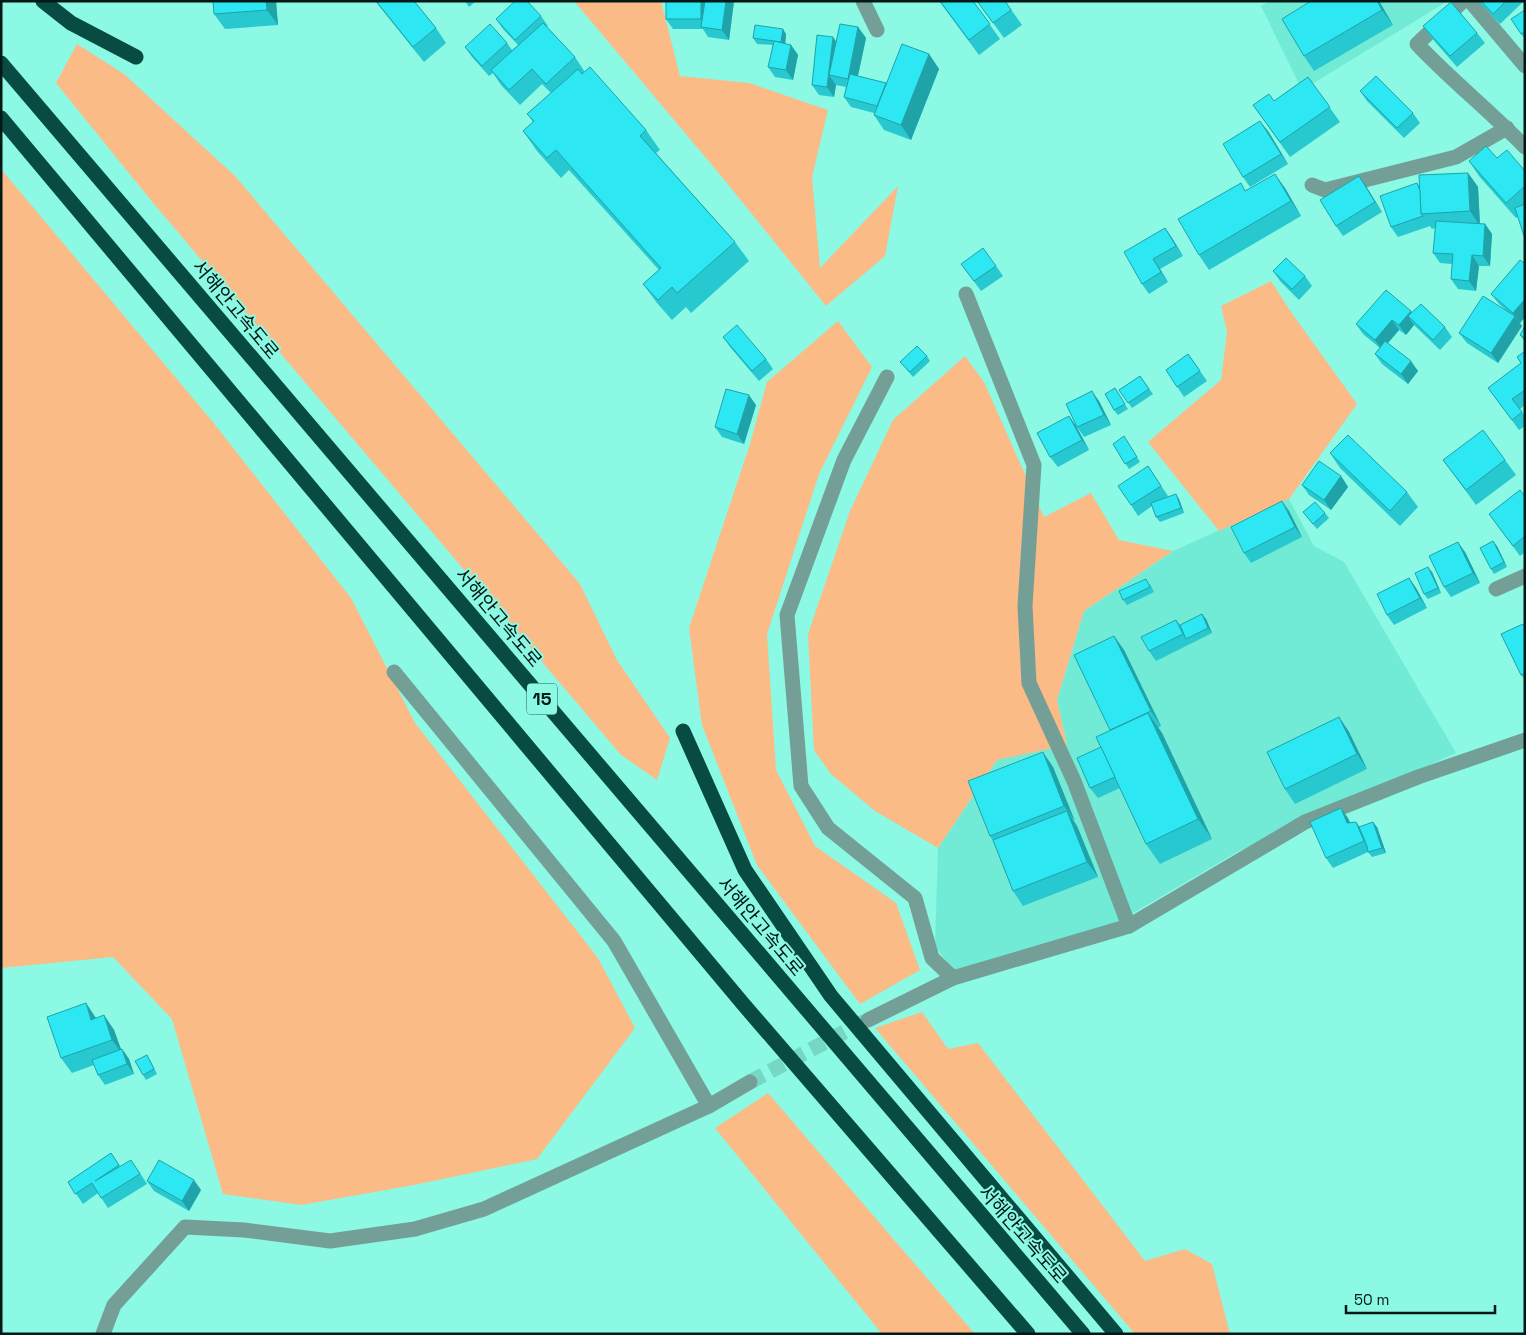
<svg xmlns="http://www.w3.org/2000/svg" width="1526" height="1335" font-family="'Space Grotesk','Noto Sans KR',sans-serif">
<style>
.built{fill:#72ebd6}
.green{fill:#fbbb86}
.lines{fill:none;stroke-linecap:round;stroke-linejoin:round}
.minor-tunnel{stroke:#76d7c5;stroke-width:15;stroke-dasharray:15 8;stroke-linecap:butt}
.minor{stroke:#749f96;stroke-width:15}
.highway{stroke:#084b42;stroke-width:15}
.wall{fill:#27c8d0}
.shaded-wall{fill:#20a2a9}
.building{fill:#2de8f2;stroke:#20a2a9}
.labels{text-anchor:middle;stroke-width:4;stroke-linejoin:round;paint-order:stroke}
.shield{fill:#8bf9e4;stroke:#2b5c53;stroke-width:1}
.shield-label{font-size:18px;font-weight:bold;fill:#021915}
.street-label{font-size:19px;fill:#021915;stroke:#8bf9e4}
</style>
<rect width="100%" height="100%" fill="#8bf9e4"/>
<g class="built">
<polygon points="1270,1 1448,1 1302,90 1261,6"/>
<polygon points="1289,499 1314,546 1344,562 1456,753 1237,852 1118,922 954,972 935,946 938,848 997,760 1067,744 1057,700 1084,611 1173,551"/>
</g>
<g class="green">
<polygon points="574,1 661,1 680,76 749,83 828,110 812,177 820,268 898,186 885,256 826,306 722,177"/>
<polygon points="77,44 124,74 235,176 580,584 617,660 670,738 657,780 621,755 154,204 56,83"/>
<polygon points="1,169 212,421 351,598 415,723 598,958 635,1028 537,1159 414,1185 301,1205 223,1194 172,1019 113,957 1,968"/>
<polygon points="1271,281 1291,312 1357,404 1289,499 1219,531 1148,442 1221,380 1227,332 1221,306"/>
<polygon points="838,321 872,367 819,474 767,634 776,770 815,846 896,903 920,970 860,1004 757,865 702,725 689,628 750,444 767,382"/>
<polygon points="965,356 984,382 1044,517 1091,493 1119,540 1173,551 1084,611 1057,700 1067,745 997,760 938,848 875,811 831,774 814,750 808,634 850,511 893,420"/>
<polygon points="922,1012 948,1049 978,1043 1145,1261 1185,1249 1212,1264 1230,1334 1135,1334 875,1028"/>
<polygon points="768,1093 975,1334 882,1334 715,1128"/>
</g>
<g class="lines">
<polyline class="minor-tunnel" points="750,1082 867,1020"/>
<g class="minor">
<polyline points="863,1 877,30"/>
<path d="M1463,1L1417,44C1451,80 1490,111 1525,147"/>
<polyline points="1470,1 1525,66"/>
<polyline points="1312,185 1325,190 1456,157 1507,128"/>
<polyline points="966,294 1034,465 1025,606 1029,683 1074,781 1129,926"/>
<polyline points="887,377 844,460 787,615 801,786 828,828 915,898 932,958 953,978 1129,926 1305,822 1418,777 1525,740"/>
<polyline points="1496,589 1525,576"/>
<polyline points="394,672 614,941 709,1106 750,1082"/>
<polyline points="868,1020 953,978"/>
<polyline points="103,1334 114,1305 185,1227 244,1230 330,1241 415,1229 484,1209 709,1106"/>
</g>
<g class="highway">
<polyline points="43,1 71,23 136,57"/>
<polyline points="1,63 1083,1334"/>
<polyline points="1,118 744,1005 1028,1334"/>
<polyline points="683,731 745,870 831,996 1116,1334"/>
</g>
</g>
<g class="wall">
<polygon points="276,1 278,25 225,29 214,14"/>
<polygon points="375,1 414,1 436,28 446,43 424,62"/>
<polygon points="465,1 476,1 469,7"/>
<polygon points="666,1 734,1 729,40 708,37 703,29 673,29 666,19"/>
<polygon points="939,1 973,1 1000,39 979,55"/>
<polygon points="977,1 1005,1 1022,25 1004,38"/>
<polygon points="1379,1 1393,25 1314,71 1304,56"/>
<polygon points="1478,1 1522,1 1523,2 1500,24"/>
<polygon points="1525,10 1525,39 1521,34"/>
<polygon points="541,16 548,26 547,27 575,57 585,72 646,130 660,150 656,153 735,242 749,261 691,313 686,307 672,320 657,303 643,284 659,270 569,170 561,178 537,151 523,131 533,122 527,114 551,93 542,84 520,105 501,85 493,73 489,76 472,57 465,47 507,43 512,50 518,45 503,29 496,19"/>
<polygon points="1423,26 1477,33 1485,43 1457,67 1430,36"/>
<polygon points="858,27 866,38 858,76 886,83 929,54 939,69 911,140 884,130 874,115 874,113 851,107 844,97 846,87 836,85 834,97 819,95 812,85 836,42"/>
<polygon points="786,34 785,44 791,45 798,55 793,80 775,77 768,67 773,45 757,44 753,38"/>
<polygon points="1308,77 1340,122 1290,157 1253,105 1274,101"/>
<polygon points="1360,91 1413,113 1420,123 1404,138 1367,101"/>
<polygon points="1268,131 1288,164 1250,187 1243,177"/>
<polygon points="1497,158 1525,171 1525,237 1518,217 1516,218 1479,176 1469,161"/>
<polygon points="1468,173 1478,187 1480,224 1485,224 1492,234 1490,266 1479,266 1476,291 1458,289 1451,279 1452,264 1440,263 1433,253 1435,228 1432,229 1430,226 1398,237 1391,227 1417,183 1420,187"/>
<polygon points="1359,176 1382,212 1343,236 1336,226"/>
<polygon points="1285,188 1301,216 1209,270 1199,255 1246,190"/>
<polygon points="1165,228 1172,238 1183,256 1160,269 1168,282 1149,294 1142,284"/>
<polygon points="961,264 996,266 1003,276 981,291"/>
<polygon points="1525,264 1525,317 1520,323 1518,321 1522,326 1498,363 1467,343 1459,333 1506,310 1499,304 1491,294"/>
<polygon points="1273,271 1305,276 1312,286 1299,300 1280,281"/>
<polygon points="1411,311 1412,313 1445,327 1452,337 1440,350 1414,325 1406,335 1399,330 1388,343 1418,371 1408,384 1382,364 1375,354 1380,348 1363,334 1356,324"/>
<polygon points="1525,326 1525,342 1520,335"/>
<polygon points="723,337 766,359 773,369 759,381 730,347"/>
<polygon points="1525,351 1525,405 1520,409 1525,416 1525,426 1519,430 1488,388 1521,364"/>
<polygon points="1188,354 1207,381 1184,397 1166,370"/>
<polygon points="927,356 930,361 913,377 900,362"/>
<polygon points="1140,376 1153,394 1132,408 1119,390"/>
<polygon points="1115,388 1128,409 1118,415 1114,410"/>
<polygon points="1099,401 1111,425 1084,437 1077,427"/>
<polygon points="756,405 744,444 722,437 715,427"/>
<polygon points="1069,416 1076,426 1089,450 1058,467 1050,457"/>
<polygon points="1127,441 1140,462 1129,469 1113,444"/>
<polygon points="1330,453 1407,492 1418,507 1400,526 1340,468"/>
<polygon points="1443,460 1505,460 1516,475 1476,505"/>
<polygon points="1148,466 1168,496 1164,499 1179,499 1184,513 1160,522 1156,517 1152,506 1138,516 1131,505"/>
<polygon points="1341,476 1348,487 1331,510 1309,495 1302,485"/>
<polygon points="1525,496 1525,552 1520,556 1489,514"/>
<polygon points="1289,511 1302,537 1251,563 1244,553"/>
<polygon points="1303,512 1325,513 1329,518 1317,529"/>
<polygon points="1497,546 1507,567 1494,574 1491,569"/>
<polygon points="1465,552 1480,583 1451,597 1444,587"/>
<polygon points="1432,572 1441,593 1428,599 1424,594"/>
<polygon points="1409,578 1416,588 1427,608 1394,625 1387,615"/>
<polygon points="1150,584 1154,592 1127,605 1123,600"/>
<polygon points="1202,614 1206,619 1212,633 1156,661 1149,651 1176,620 1180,625"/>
<polygon points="1523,624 1525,627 1525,680 1521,675"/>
<polygon points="1114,636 1124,650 1161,726 1158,728 1162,733 1212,839 1160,864 1146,844 1120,788 1098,798 1090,788 1101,747 1110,730"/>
<polygon points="1339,717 1349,732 1367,769 1295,804 1285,789"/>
<polygon points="1053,767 1074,821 1077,826 1098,877 1023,906 1013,891 993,841 990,836"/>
<polygon points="1348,818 1350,822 1356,822 1359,827 1377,827 1386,853 1372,857 1368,852 1333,868 1326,858"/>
<polygon points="104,1016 114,1030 121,1049 122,1049 129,1059 134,1074 105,1085 98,1075 94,1065 72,1073 61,1058 96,1018"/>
<polygon points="150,1060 157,1074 146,1080 143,1075"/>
<polygon points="111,1153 120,1166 138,1170 147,1184 108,1208 98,1193 83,1204 68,1182"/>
<polygon points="147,1181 201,1190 189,1211 154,1191"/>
</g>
<g class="shaded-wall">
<polygon points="266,1 276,1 278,25 267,10"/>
<polygon points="701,1 708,1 708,29 701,19"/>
<polygon points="726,1 734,1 729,40 722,30"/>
<polygon points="1377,1 1379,1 1393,25 1382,10"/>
<polygon points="858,27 866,38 855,89 848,79"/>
<polygon points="783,29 786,34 785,47 781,42"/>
<polygon points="833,37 840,47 829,75 836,85 834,97 827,87"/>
<polygon points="791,45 798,55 793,80 786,70"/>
<polygon points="929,54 939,69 911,140 901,125"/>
<polygon points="1260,121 1268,131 1288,164 1281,154"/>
<polygon points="1468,173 1478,187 1480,226 1470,211"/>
<polygon points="1275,174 1285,188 1301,216 1291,201"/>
<polygon points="1359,176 1366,186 1382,212 1375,202"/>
<polygon points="1485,224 1492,234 1490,266 1483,256"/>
<polygon points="1165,228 1172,238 1183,256 1176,246"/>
<polygon points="1472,255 1479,266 1476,291 1469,281"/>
<polygon points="1153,259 1160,269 1168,282 1161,272"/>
<polygon points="1525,299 1525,317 1520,323 1513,313"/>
<polygon points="1411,311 1418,321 1408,316 1414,325 1406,335 1399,325"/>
<polygon points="1515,316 1522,326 1498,363 1491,353"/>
<polygon points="1392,320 1399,330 1382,350 1375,340"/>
<polygon points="1411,361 1418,371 1408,384 1401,374"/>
<polygon points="1092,391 1099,401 1111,425 1104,415"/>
<polygon points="749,395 756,405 744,444 737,434"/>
<polygon points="1069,416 1076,426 1089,450 1082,440"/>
<polygon points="1341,476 1348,487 1331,510 1324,500"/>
<polygon points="1176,494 1179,499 1184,513 1181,508"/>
<polygon points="1282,501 1289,511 1302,537 1295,527"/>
<polygon points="1493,541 1497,546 1507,567 1504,562"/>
<polygon points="1458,542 1465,552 1480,583 1473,573"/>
<polygon points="1428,567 1432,572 1441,593 1438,588"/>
<polygon points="1409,578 1416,588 1427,608 1420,598"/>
<polygon points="1202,614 1206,619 1212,633 1208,628"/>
<polygon points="1114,636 1124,650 1161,726 1151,711"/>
<polygon points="1148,713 1162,733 1212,839 1198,819"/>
<polygon points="1339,717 1349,732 1367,769 1357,754"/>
<polygon points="1043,752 1053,767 1075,821 1064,806"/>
<polygon points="1341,808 1348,818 1354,833 1347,823"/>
<polygon points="1067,811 1077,826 1098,877 1087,862"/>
<polygon points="1356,822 1363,832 1371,851 1364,841"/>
<polygon points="1373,822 1377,827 1386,853 1382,848"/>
<polygon points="86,1003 96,1018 91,1020"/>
<polygon points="104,1015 114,1030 123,1055 112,1040"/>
<polygon points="122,1049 129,1059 134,1074 127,1064"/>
<polygon points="194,1180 201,1190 189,1211 182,1201"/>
</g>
<g class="building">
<polygon points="213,1 266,1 267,10 214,14"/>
<polygon points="376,1 414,1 436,28 413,47"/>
<polygon points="515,1 527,1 541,16 515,40 496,19"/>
<rect x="666" y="1" width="35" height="18"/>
<polygon points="705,1 726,1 722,30 701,27"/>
<polygon points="940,1 973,1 990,24 969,40"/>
<polygon points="977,1 1005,1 1011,10 993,23"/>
<polygon points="1311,1 1377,1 1382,10 1304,56 1282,19"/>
<polygon points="1481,1 1506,1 1493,14"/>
<polygon points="1451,2 1477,33 1450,56 1423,26"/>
<polygon points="1525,10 1525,31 1521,34 1511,19"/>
<polygon points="543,23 575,57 546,84 532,69 509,90 491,70"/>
<polygon points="490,24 507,43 482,66 465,47"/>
<polygon points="840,24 858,27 848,79 829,75"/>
<polygon points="755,25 783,29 781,42 753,38"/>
<polygon points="817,35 833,37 827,87 812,85"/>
<polygon points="774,41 791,45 786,70 768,67"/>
<polygon points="902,44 929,54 901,125 874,115"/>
<polygon points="590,67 646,130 640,136 735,242 677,293 672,287 658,300 643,284 661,268 556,150 547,158 523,131 534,121 527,114 578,69 582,74"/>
<polygon points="850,74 886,83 877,106 844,97"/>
<polygon points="1376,76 1413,113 1397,128 1360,91"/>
<polygon points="1308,77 1330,107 1280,142 1253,105 1269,94 1274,101"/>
<polygon points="1260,121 1281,154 1243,177 1223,144"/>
<polygon points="1486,146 1497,158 1507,150 1525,171 1525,186 1506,203 1469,161"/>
<polygon points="1468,173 1470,211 1421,214 1419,175"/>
<polygon points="1275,174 1291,201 1199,255 1178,219 1241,183 1245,191"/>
<polygon points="1359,176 1375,202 1336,226 1320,200"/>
<polygon points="1417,183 1420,191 1421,214 1423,216 1391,227 1380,196"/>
<polygon points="1525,204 1525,236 1524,236 1515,208"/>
<polygon points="1436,221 1485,224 1483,256 1472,255 1469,281 1451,279 1453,254 1433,253"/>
<polygon points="1165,228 1176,246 1153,259 1161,272 1142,284 1124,252"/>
<polygon points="983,248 996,266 974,281 961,264"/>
<polygon points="1286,258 1305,276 1292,289 1273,271"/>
<polygon points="1520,260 1525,264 1525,299 1513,313 1491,294"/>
<polygon points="1386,290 1411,311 1399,325 1392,320 1375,340 1356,324"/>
<polygon points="1483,296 1515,316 1491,353 1459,333"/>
<polygon points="1421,304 1445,327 1433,340 1408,316"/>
<polygon points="737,325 766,359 752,371 723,337"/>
<polygon points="1525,326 1525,338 1520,335"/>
<polygon points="1385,341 1411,361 1401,374 1375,354"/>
<polygon points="917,346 927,356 910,372 900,362"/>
<polygon points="1525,351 1525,390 1512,399 1522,412 1512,420 1488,388 1521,363 1517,357"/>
<polygon points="1188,354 1200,371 1177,387 1166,370"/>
<polygon points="1140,376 1149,389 1128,403 1119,390"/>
<polygon points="1115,388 1125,404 1114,410 1105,394"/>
<polygon points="726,389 749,395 737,434 715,427"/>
<polygon points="1092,391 1104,415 1077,427 1066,404"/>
<polygon points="1069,416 1082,440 1050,457 1037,433"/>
<polygon points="1483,430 1505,460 1466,490 1443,460"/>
<polygon points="1348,435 1407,492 1390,511 1330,453"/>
<polygon points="1124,436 1137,457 1125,464 1113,444"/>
<polygon points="1319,461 1341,476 1324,500 1302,485"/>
<polygon points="1148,466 1161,486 1131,505 1118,486"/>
<polygon points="1520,490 1525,496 1525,536 1513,546 1489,514"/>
<polygon points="1176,494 1181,508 1156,517 1151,503"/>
<polygon points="1282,501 1295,527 1244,553 1231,527"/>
<polygon points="1315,502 1325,513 1313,524 1303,512"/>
<polygon points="1493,541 1504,562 1491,569 1480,548"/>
<polygon points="1458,542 1473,573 1444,587 1429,556"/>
<polygon points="1428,567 1438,588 1424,594 1415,573"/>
<polygon points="1409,578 1420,598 1387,615 1377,594"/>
<polygon points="1146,579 1150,587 1123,600 1119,591"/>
<polygon points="1202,614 1208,628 1186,639 1180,625"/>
<polygon points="1176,620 1183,634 1149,651 1141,637"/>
<polygon points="1523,624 1525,628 1525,673 1521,675 1501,634"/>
<polygon points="1114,636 1151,711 1110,730 1074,655"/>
<polygon points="1148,713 1198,819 1146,844 1096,737"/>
<polygon points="1339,717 1357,754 1285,789 1267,752"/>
<polygon points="1101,747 1115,777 1090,788 1077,758"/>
<polygon points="1043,752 1064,806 990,836 968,781"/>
<polygon points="1341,808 1347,823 1356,822 1364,841 1326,858 1310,822"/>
<polygon points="1067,811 1087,862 1013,891 993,840"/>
<polygon points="1373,822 1382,848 1368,852 1367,846 1359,827"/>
<polygon points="86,1003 91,1020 104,1015 112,1040 61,1058 47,1017"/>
<polygon points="122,1049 127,1064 98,1075 92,1060"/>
<polygon points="147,1055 154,1069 143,1075 135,1061"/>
<polygon points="111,1153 119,1165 95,1181 131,1160 140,1174 101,1198 92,1183 75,1194 68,1182"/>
<polygon points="159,1160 194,1180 182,1201 147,1181"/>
</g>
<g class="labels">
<rect class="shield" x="527" y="683.5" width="30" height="31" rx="4"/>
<g class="shield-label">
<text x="542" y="705">15</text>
</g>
<g class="street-label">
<text transform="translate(236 309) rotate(50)" y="7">서해안고속도로</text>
<text transform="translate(499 617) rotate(50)" y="7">서해안고속도로</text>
<text transform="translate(761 926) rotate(50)" y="7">서해안고속도로</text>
<text transform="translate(1023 1234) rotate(49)" y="7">서해안고속도로</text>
</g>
</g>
<rect width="1526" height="1335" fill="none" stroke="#021915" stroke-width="5"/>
<path d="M1346 1305v8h149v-8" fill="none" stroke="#021915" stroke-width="2.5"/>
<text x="1354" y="1305" font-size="15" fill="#021915" stroke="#8bf9e4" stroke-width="4" paint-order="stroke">50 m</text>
</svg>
